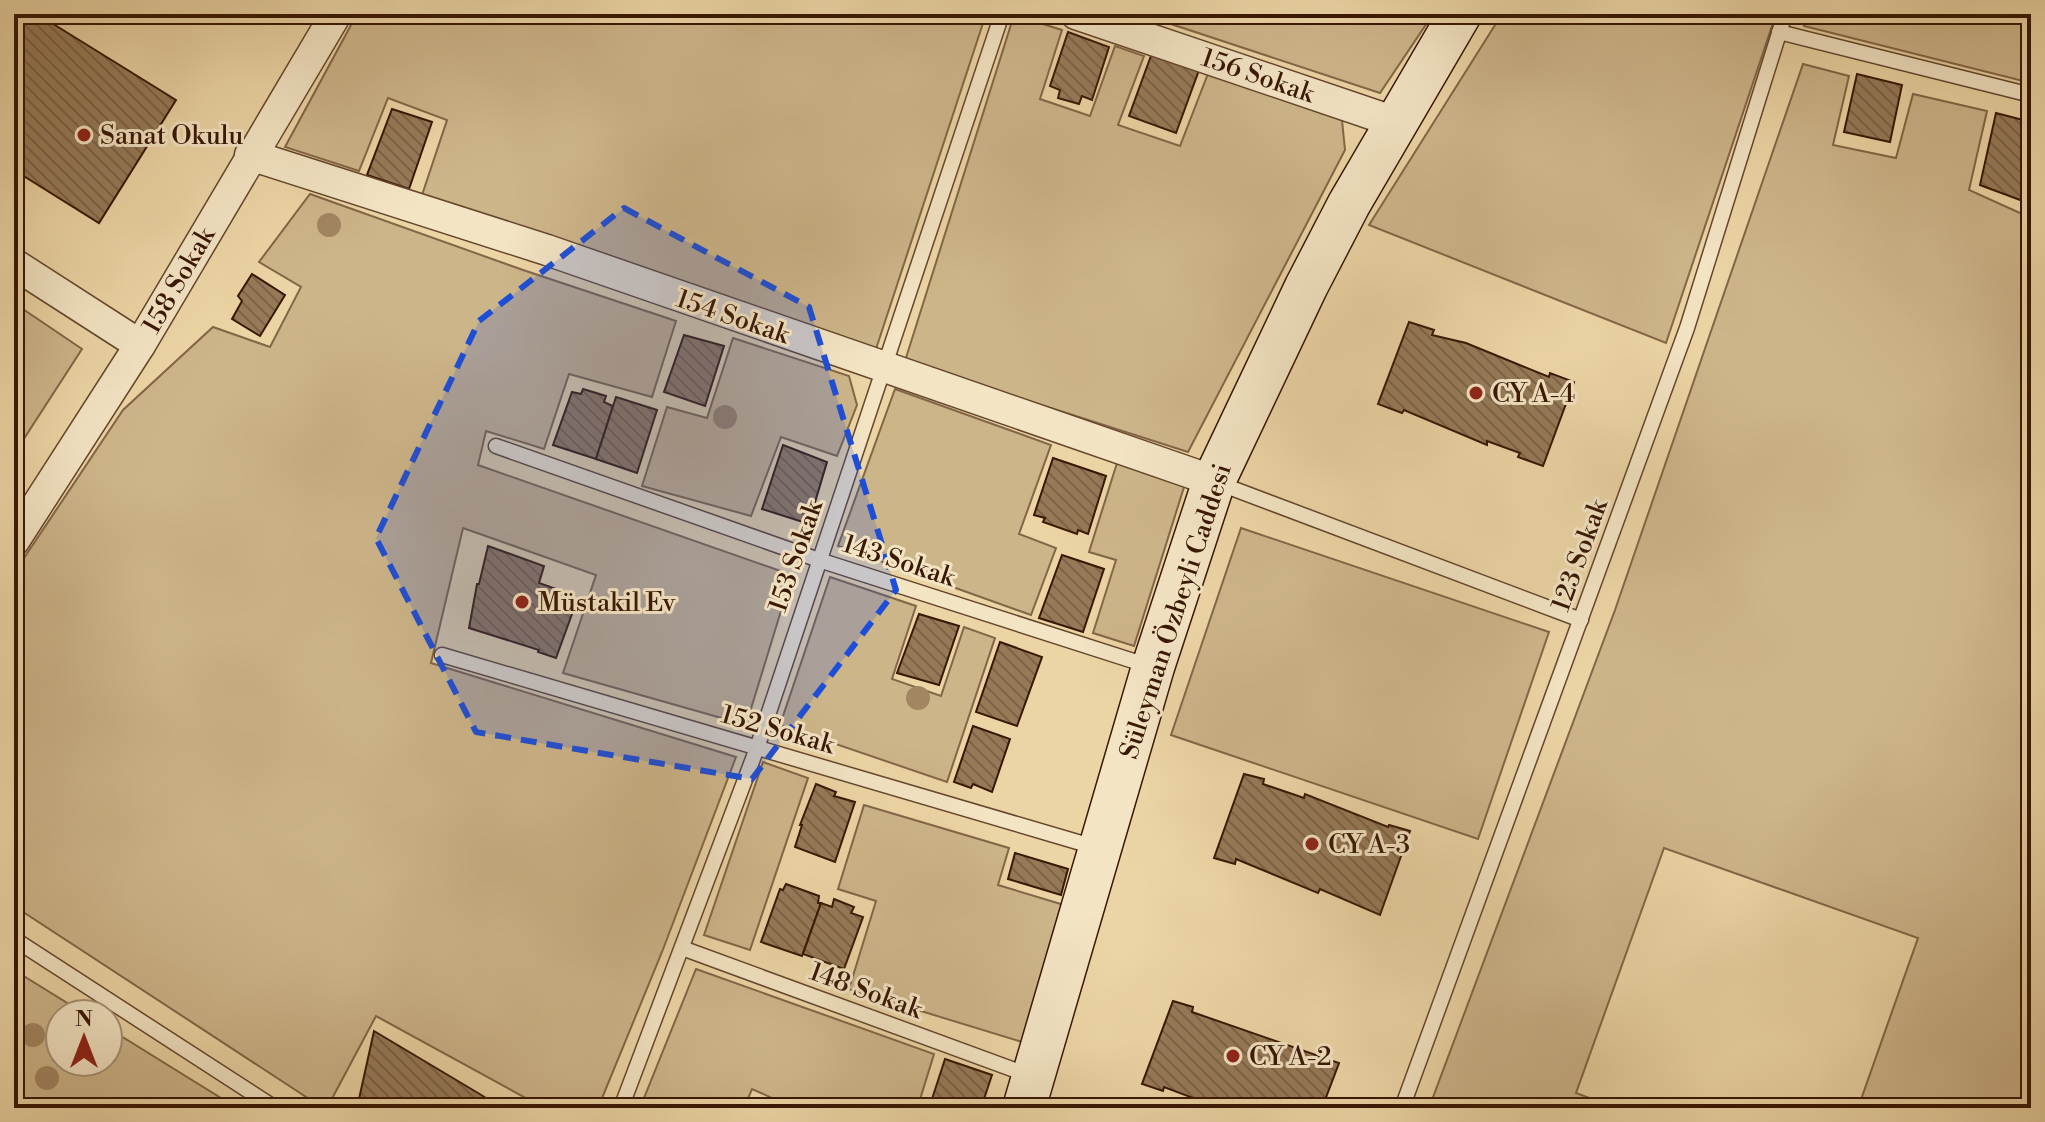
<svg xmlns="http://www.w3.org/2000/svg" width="2045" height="1122" font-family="'Libre Bodoni',serif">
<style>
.green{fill:#cdb58a;stroke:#826647;stroke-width:2}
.building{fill:url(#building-back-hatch);stroke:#381704;stroke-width:2}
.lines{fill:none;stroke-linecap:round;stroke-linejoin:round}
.lane-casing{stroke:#65462c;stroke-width:17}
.street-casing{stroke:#65462c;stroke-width:33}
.secondary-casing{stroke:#381704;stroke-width:45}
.lane{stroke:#f3e4c4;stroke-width:14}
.street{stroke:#f3e4c4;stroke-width:30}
.secondary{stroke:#f3e4c4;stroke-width:42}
.tree{fill:#a28662}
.marked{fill:#1d4ed8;fill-opacity:0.2;stroke:#1d4ed8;stroke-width:6;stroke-dasharray:16 10;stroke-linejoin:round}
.poi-dot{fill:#8f2418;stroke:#f3e4c4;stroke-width:3}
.labels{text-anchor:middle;stroke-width:6;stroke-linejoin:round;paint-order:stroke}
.street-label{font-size:26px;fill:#381704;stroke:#f3e4c4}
.poi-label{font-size:26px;fill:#381704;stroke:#f3e4c4;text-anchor:start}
</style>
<defs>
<pattern id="building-back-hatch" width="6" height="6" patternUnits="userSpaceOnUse" patternTransform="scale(2)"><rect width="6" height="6" fill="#967a58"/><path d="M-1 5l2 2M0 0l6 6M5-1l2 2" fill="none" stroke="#7b6347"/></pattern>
</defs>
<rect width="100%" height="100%" fill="#ecd5a5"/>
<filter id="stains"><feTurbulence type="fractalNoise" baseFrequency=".0025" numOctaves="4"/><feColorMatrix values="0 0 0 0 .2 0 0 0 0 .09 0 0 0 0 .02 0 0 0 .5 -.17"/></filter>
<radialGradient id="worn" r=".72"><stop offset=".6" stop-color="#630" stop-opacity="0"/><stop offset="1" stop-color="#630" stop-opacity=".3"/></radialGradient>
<g class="green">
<polygon points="357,14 986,14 876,349 422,195 447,120 388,98 359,171 285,147"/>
<polygon points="1174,14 1402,15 1433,14 1380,93 1171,24"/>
<polygon points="1502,14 1776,14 1666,343 1369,225"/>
<polygon points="1808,14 2031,14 2031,83 1804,26"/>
<polygon points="1014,15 1062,30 1040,99 1090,116 1115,46 1144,56 1118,125 1180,146 1209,71 1342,120 1345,150 1188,452 905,361"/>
<polygon points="1803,64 1849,76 1833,145 1896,158 1913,94 1987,111 1969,190 2031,218 2031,1108 1858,1108 1918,938 1664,848 1576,1093 1616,1108 1429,1108 1615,610"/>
<polygon points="310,194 523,270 676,321 652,397 569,374 544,449 486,431 478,465 792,575 746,725 563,673 596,575 463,528 431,663 736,757 662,952 598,1108 544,1108 376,1016 327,1108 323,1108 14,906 14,573 123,410 213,327 270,347 301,287 259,262"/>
<polygon points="14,303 82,349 14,454"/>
<polygon points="733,338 849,376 857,405 837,456 781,437 751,516 642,486 667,407 707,418"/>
<polygon points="895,389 1051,445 1019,534 1056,548 1031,615 838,546"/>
<polygon points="1117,463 1185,484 1134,646 1093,633 1116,560 1089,552"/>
<polygon points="1241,528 1549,632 1478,839 1171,735"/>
<polygon points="830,577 916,606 892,679 941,696 964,627 995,638 947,782 780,725"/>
<polygon points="763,762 808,778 750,950 704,935"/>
<polygon points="864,805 1009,848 998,885 1064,905 1022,1042 849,989 876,901 838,889"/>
<polygon points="696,969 934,1054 918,1106 923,1108 794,1108 752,1089 744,1108 640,1108"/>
<polygon points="14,970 85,1014 60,1014 60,1062 108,1062 108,1028 237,1108 14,1108"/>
</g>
<g class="building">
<polygon points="14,14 37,14 176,100 99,223 14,170"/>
<polygon points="1142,14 1168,14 1165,22"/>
<polygon points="1068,32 1109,47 1092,100 1082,96 1079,104 1058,98 1060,90 1050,86"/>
<polygon points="1152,53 1199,70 1176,133 1129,116"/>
<polygon points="1857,74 1902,85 1890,142 1844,132"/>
<polygon points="392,109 432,122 409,189 367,175"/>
<polygon points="1996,113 2031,122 2031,204 1980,185"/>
<polygon points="252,274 285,295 260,336 232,319 242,301 238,296"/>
<polygon points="1409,322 1434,330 1432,335 1466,343 1549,377 1550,373 1574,382 1543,466 1518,457 1520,453 1487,441 1487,445 1404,410 1402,413 1378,404"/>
<polygon points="684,335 724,346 705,406 664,392"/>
<polygon points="583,389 606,396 604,402 613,406 596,459 553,445 572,392 581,394"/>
<polygon points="616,397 657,410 637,473 596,459"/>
<polygon points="783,445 827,462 810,519 808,517 806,523 762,509"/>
<polygon points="1053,458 1106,476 1088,534 1078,530 1077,534 1043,522 1045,518 1034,515"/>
<polygon points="488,546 544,566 539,583 567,593 565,601 576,603 556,658 538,652 539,650 469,628 477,584 479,584"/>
<polygon points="1062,555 1104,569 1083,632 1039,618"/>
<polygon points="919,614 959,626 939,685 897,673"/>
<polygon points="1000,642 1042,657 1017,726 976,712"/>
<polygon points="973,726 1010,739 992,792 973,784 971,788 954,782"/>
<polygon points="1244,774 1264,779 1263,784 1304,798 1305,794 1388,827 1389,825 1410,831 1380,915 1320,889 1318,893 1236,859 1235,864 1214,858"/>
<polygon points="816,784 836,792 834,796 855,802 835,862 795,847 802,825 800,825"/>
<polygon points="1015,853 1068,869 1061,895 1008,879"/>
<polygon points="786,884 819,896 818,903 821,903 802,956 761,942 780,889 783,890"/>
<polygon points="834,899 854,907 851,913 863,917 844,969 803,954 821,903 832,907"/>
<polygon points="1173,1001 1193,1007 1192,1012 1339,1063 1322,1108 1209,1108 1203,1106 1204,1102 1164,1087 1163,1091 1142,1084"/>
<polygon points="374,1031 478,1093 502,1108 362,1108 359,1099"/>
<polygon points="945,1059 992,1075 981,1108 950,1108 931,1102"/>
</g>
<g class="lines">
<g class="lane-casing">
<g id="lane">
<polyline points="1779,32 2031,95"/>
<polyline points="496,446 819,560 1149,666"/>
<polyline points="1218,483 1581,620"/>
<polyline points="442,655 1098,848"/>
<polyline points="14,939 275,1108"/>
<polyline points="682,948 1031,1076"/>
<polyline points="621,1108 757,748 1002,14"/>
<polyline points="1402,1108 1687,328 1785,14"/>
</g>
</g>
<g class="street-casing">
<g id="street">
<polyline points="1076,14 1395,122"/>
<polyline points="250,155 547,250 1214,481"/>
<polyline points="14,264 140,345"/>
<polyline points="14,541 140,345 336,14"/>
</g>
</g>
<g class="secondary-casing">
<polyline id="secondary" points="1024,1108 1153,667 1214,481 1306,287 1349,204 1460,14"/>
</g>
<use href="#lane" class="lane"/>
<use href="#street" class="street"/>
<use href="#secondary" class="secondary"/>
</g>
<g class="tree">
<circle cx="329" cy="225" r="12"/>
<circle cx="725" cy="417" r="12"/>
<circle cx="918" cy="698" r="12"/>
<circle cx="33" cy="1035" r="12"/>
<circle cx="47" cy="1078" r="12"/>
</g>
<path class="marked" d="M624,208L809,307L896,590L752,779L476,732L376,538L479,321Z"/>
<g class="poi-dot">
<circle cx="84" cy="135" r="8"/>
<circle cx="1476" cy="393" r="8"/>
<circle cx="522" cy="602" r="8"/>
<circle cx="1312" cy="844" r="8"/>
<circle cx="1233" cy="1056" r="8"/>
</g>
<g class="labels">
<g class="street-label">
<text transform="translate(1258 75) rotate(19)" y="9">156 Sokak</text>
<text transform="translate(178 280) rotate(-60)" y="9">158 Sokak</text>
<text transform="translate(733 316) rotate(19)" y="9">154 Sokak</text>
<text transform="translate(1579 555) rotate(-70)" y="9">123 Sokak</text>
<text transform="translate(795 556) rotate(-71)" y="9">153 Sokak</text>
<text transform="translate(899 560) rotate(18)" y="9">143 Sokak</text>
<text transform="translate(1175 611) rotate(-72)" y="9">Süleyman Özbeyli Caddesi</text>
<text transform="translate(778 729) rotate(16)" y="9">152 Sokak</text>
<text transform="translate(866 990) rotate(20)" y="9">148 Sokak</text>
</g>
<g class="poi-label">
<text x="100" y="144">Sanat Okulu</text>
<text x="1492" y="402">CY A-4</text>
<text x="538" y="611">Müstakil Ev</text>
<text x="1328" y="853">CY A-3</text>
<text x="1249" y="1065">CY A-2</text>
</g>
</g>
<rect width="2045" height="1122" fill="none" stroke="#ecd5a5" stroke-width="48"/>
<rect x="16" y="16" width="2013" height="1090" fill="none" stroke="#381704" stroke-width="4"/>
<rect x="24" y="24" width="1997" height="1074" fill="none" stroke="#381704" stroke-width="2"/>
<g transform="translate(84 1038)"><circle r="38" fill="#f3e4c4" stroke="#a89277" stroke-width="2"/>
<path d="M0-6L14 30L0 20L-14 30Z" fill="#8f2418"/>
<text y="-12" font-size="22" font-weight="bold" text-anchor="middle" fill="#381704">N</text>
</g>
<rect width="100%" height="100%" filter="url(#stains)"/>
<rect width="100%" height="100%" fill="url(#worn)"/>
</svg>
